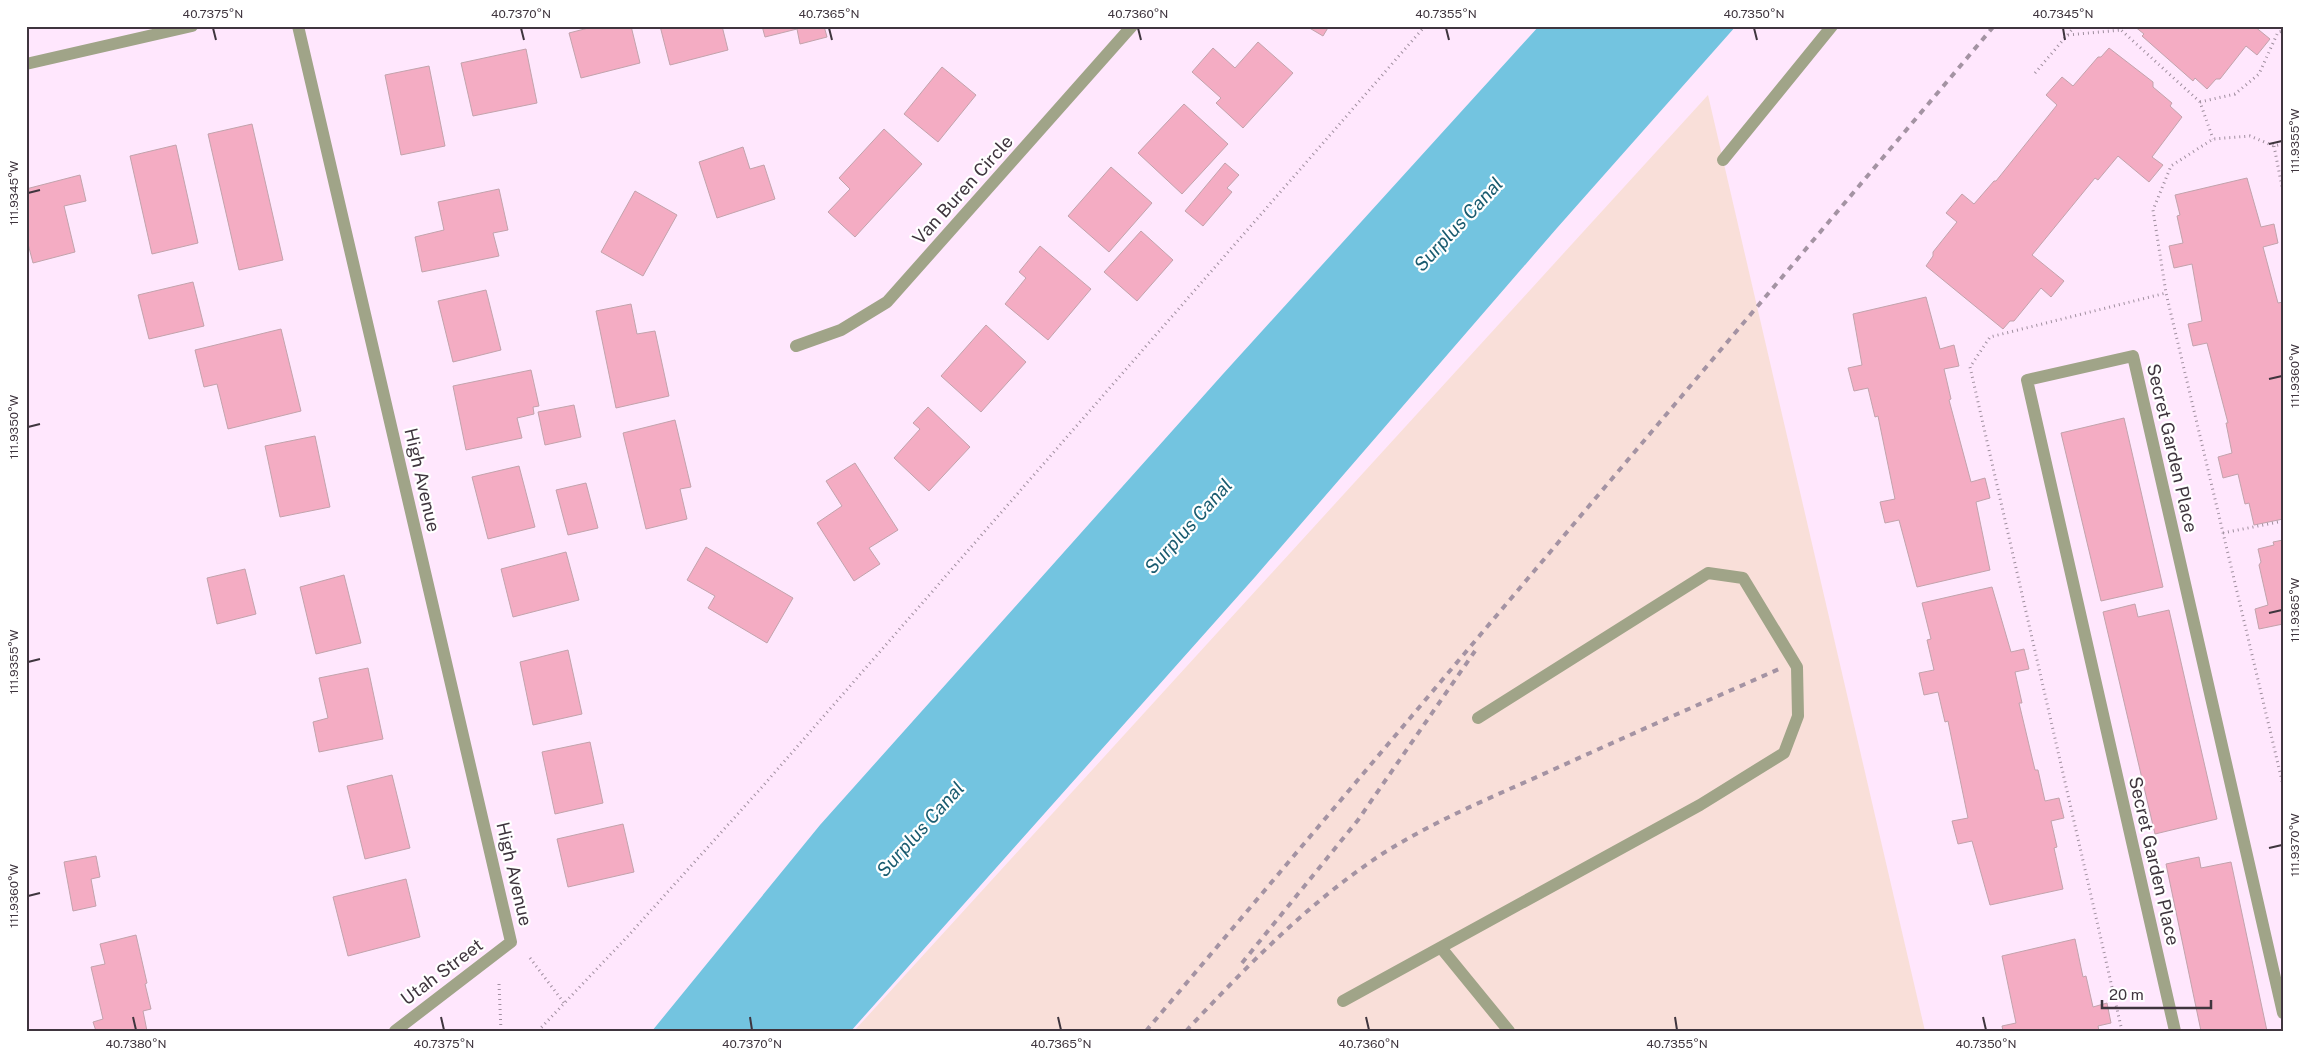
<svg xmlns="http://www.w3.org/2000/svg" width="2309" height="1057" font-family="'Public Sans',sans-serif">
<style>
.industrial{fill:#f9dfd9}
.water{fill:#73c4e0}
.building{fill:#f4acc3;stroke:#c2a3ac}
.lines{fill:none;stroke-linecap:round;stroke-linejoin:round}
.path{stroke:#a08f9f;stroke-width:3;stroke-dasharray:1 4;stroke-linecap:butt}
.service{stroke:#a0a488;stroke-width:12}
.minor{stroke:#a0a488;stroke-width:12}
.rail{stroke:#a493a3;stroke-width:4;stroke-dasharray:6 6;stroke-linecap:butt}
.ticks{fill:none;stroke:#3f353e;stroke-width:2}
.labels{text-anchor:middle;stroke-width:4.5;stroke-linejoin:round;paint-order:stroke}
.street-label{font-size:18px;fill:#3f353e;stroke:#fff}
.water-label{font-size:19px;font-style:italic;fill:#195b6f;stroke:#fff}
.neatline{fill:none;stroke:#3f353e;stroke-width:2}
.ticks-label{font-size:12px;text-anchor:middle;fill:#3f353e}
</style>
<rect width="100%" height="100%" fill="#ffe7fd"/>
<polygon class="industrial" points="1708,95 1925,1031 854,1031"/>
<polygon class="water" points="1539,26 1736,26 1557,228 1255,577 851,1031 652,1031 820,825 1223,374"/>
<g class="building">
<polygon points="596,26 631,26 640,63 581,78 569,33"/>
<polygon points="660,26 722,26 728,50 670,65"/>
<polygon points="762,26 824,26 827,37 800,44 797,29 765,37"/>
<polygon points="1306,26 1329,26 1323,36"/>
<polygon points="2134,26 2254,26 2270,39 2257,55 2246,46 2220,79 2216,79 2207,89 2195,78 2193,81 2142,36 2144,34"/>
<polygon points="1258,42 1293,73 1243,128 1216,103 1221,98 1192,72 1213,48 1235,68"/>
<polygon points="2109,48 2153,82 2153,87 2172,103 2170,106 2182,117 2152,157 2163,165 2149,182 2118,156 2098,180 2095,178 2032,255 2064,281 2051,297 2041,288 2014,321 2010,321 2003,329 1926,266 1933,256 1933,252 1957,222 1946,213 1962,194 1974,204 1994,181 1996,181 2057,105 2046,95 2062,77 2073,86 2098,57 2101,57"/>
<polygon points="526,49 537,103 473,116 461,63"/>
<polygon points="429,66 445,146 401,155 385,75"/>
<polygon points="942,67 976,95 938,142 904,114"/>
<polygon points="1184,104 1228,144 1182,194 1138,153"/>
<polygon points="252,124 283,260 239,270 208,134"/>
<polygon points="884,129 922,164 855,237 828,212 850,189 839,178"/>
<polygon points="176,145 198,243 152,254 130,156"/>
<polygon points="743,147 750,169 764,165 775,199 717,218 699,162"/>
<polygon points="1225,163 1239,175 1227,188 1232,192 1203,226 1185,211"/>
<polygon points="1111,167 1152,203 1109,252 1068,216"/>
<polygon points="80,175 86,201 64,206 75,252 33,263 26,236 26,189"/>
<polygon points="2247,178 2261,227 2274,224 2278,243 2263,247 2278,303 2283,302 2283,519 2254,525 2249,503 2245,504 2238,474 2223,478 2218,457 2232,453 2226,423 2228,423 2207,343 2193,346 2188,324 2202,321 2192,264 2174,268 2169,246 2183,243 2177,216 2180,215 2175,195"/>
<polygon points="499,189 508,230 493,233 499,256 422,272 415,237 444,230 438,202"/>
<polygon points="635,191 677,215 643,276 601,252"/>
<polygon points="1141,231 1173,260 1137,301 1104,272"/>
<polygon points="1040,246 1091,289 1048,340 1005,304 1026,278 1019,272"/>
<polygon points="193,282 204,326 149,339 138,295"/>
<polygon points="486,290 501,350 453,362 438,301"/>
<polygon points="1926,297 1940,349 1954,345 1959,366 1944,369 1951,399 1949,400 1971,482 1985,478 1990,498 1976,502 1990,570 1917,587 1899,520 1885,523 1880,502 1895,499 1878,416 1875,417 1868,388 1854,391 1848,368 1862,365 1853,314"/>
<polygon points="631,304 637,334 655,331 669,396 616,408 596,311"/>
<polygon points="986,325 1026,362 981,412 941,376"/>
<polygon points="281,329 301,411 228,429 217,384 204,387 195,350"/>
<polygon points="531,370 539,406 533,407 534,414 517,418 522,438 466,450 453,386"/>
<polygon points="574,405 581,437 545,445 538,412"/>
<polygon points="928,407 970,447 929,491 894,458 920,429 913,423"/>
<polygon points="2124,418 2163,587 2101,601 2061,433"/>
<polygon points="675,420 691,487 680,489 687,519 646,529 623,433"/>
<polygon points="315,436 330,507 280,517 265,446"/>
<polygon points="855,463 898,530 869,548 880,564 854,581 817,523 842,506 826,481"/>
<polygon points="519,466 535,527 488,539 472,477"/>
<polygon points="586,483 598,528 568,535 556,490"/>
<polygon points="2283,540 2283,624 2259,629 2255,609 2268,605 2259,565 2261,562 2258,549 2274,545 2273,542"/>
<polygon points="706,547 793,598 767,643 708,608 715,596 687,580"/>
<polygon points="566,552 579,600 513,617 501,569"/>
<polygon points="245,569 256,614 217,624 207,578"/>
<polygon points="344,575 361,643 316,654 300,587"/>
<polygon points="1992,587 2011,652 2024,649 2029,669 2015,672 2022,703 2019,703 2035,770 2038,770 2045,801 2059,798 2064,818 2051,821 2057,847 2054,848 2063,889 1990,905 1972,841 1958,844 1952,821 1968,818 1948,721 1945,722 1938,692 1924,695 1919,673 1934,670 1927,640 1931,639 1922,603"/>
<polygon points="2135,604 2138,617 2169,610 2217,819 2155,834 2103,612"/>
<polygon points="568,650 582,714 533,725 520,662"/>
<polygon points="368,668 383,739 319,752 313,722 328,718 319,678"/>
<polygon points="590,742 603,803 555,814 542,752"/>
<polygon points="392,775 410,848 365,859 347,786"/>
<polygon points="623,824 634,872 568,887 557,839"/>
<polygon points="96,856 100,877 91,879 96,906 73,911 64,862"/>
<polygon points="2199,857 2201,868 2231,862 2267,1031 2201,1031 2166,864"/>
<polygon points="406,879 420,937 348,956 333,897"/>
<polygon points="136,935 147,983 145,984 151,1009 143,1011 147,1031 96,1031 93,1022 103,1019 91,967 105,964 100,944"/>
<polygon points="2075,939 2083,977 2086,976 2093,1007 2107,1003 2111,1023 2098,1026 2099,1031 2003,1031 2002,1026 2016,1023 2002,956"/>
</g>
<g class="lines">
<g class="path">
<polyline points="2120,26 2121,30 2200,102 2213,139"/>
<polyline points="2068,35 2121,30"/>
<polyline points="2035,73 2075,26"/>
<polyline points="2200,102 2235,94 2259,74 2278,32 2283,31"/>
<polyline points="2283,144 2274,146 2250,136 2213,139 2171,166 2153,210 2166,293 2283,785"/>
<polyline points="2274,146 2283,192"/>
<polyline points="2223,533 2283,521"/>
<polyline points="530,958 564,1003"/>
<polyline points="499,984 501,1031"/>
<polyline points="538,1031 628,936 762,787 1425,26"/>
<polyline points="2122,1031 1970,367 1990,337 2166,293"/>
</g>
<g class="service">
<polyline points="1723,160 1832,26"/>
<polyline points="1442,949 1509,1031"/>
<polyline points="1343,1001 1700,805 1784,753 1798,716 1797,667 1743,578 1708,573 1478,718"/>
<polyline points="2175,1031 2027,380 2133,356 2283,1013"/>
</g>
<g class="minor">
<polyline points="298,26 511,942 395,1031"/>
<polyline points="26,64 192,26"/>
<polyline points="796,346 841,330 887,302 1132,26"/>
</g>
<g class="rail">
<polyline points="1242,963 1358,820 1475,651"/>
<polyline points="1146,1031 1994,26"/>
<path d="M1186,1031C1247,966 1308,903 1382,854C1434,821 1492,797 1548,772C1625,737 1702,703 1779,669"/>
</g>
</g>
<path class="ticks" d="M213,28L216,40M521,28L524,40M829,28L832,40M1138,28L1141,40M1446,28L1449,40M1754,28L1757,40M2063,28L2065,40M2269,144L2282,141M28,193L40,190M2269,379L2282,376M28,427L40,424M2269,613L2282,610M28,662L40,659M2269,848L2282,845M28,896L40,893M133,1017L136,1030M441,1017L444,1030M750,1017L752,1030M1058,1017L1061,1030M1366,1017L1369,1030M1675,1017L1677,1030M1983,1017L1986,1030"/>
<g class="labels">
<g class="street-label">
<text transform="translate(963 190) rotate(-48)" y="6">Van Buren Circle</text>
<text transform="translate(2172 448) rotate(77)" y="6">Secret Garden Place</text>
<text transform="translate(422 480) rotate(77)" y="6">High Avenue</text>
<text transform="translate(2154 861) rotate(77)" y="6">Secret Garden Place</text>
<text transform="translate(514 874) rotate(77)" y="6">High Avenue</text>
<text transform="translate(442 972) rotate(-37)" y="6">Utah Street</text>
</g>
<g class="water-label">
<text transform="translate(1458 224) rotate(-47)" y="7">Surplus Canal</text>
<text transform="translate(1188 526) rotate(-48)" y="7">Surplus Canal</text>
<text transform="translate(920 829) rotate(-48)" y="7">Surplus Canal</text>
</g>
</g>
<rect width="2309" height="1057" fill="none" stroke="#ffffff" stroke-width="55"/>
<path d="M2102 1000v8h109v-8" fill="none" stroke="#3f353e" stroke-width="2.5"/>
<text x="2109" y="1000" font-size="15" fill="#3f353e" stroke="#ffffff" stroke-width="4" paint-order="stroke">20 m</text>
<rect x="28" y="28" width="2254" height="1002" class="neatline"/>
<g class="ticks-label">
<text x="213" y="18">40.7375°N</text>
<text x="521" y="18">40.7370°N</text>
<text x="829" y="18">40.7365°N</text>
<text x="1138" y="18">40.7360°N</text>
<text x="1446" y="18">40.7355°N</text>
<text x="1754" y="18">40.7350°N</text>
<text x="2063" y="18">40.7345°N</text>
<text transform="translate(2295 141) rotate(-90)" y="4">111.9355°W</text>
<text transform="translate(14 193) rotate(-90)" y="4">111.9345°W</text>
<text transform="translate(2295 376) rotate(-90)" y="4">111.9360°W</text>
<text transform="translate(14 427) rotate(-90)" y="4">111.9350°W</text>
<text transform="translate(2295 610) rotate(-90)" y="4">111.9365°W</text>
<text transform="translate(14 662) rotate(-90)" y="4">111.9355°W</text>
<text transform="translate(2295 845) rotate(-90)" y="4">111.9370°W</text>
<text transform="translate(14 896) rotate(-90)" y="4">111.9360°W</text>
<text x="136" y="1048">40.7380°N</text>
<text x="444" y="1048">40.7375°N</text>
<text x="752" y="1048">40.7370°N</text>
<text x="1061" y="1048">40.7365°N</text>
<text x="1369" y="1048">40.7360°N</text>
<text x="1677" y="1048">40.7355°N</text>
<text x="1986" y="1048">40.7350°N</text>
</g>
</svg>
